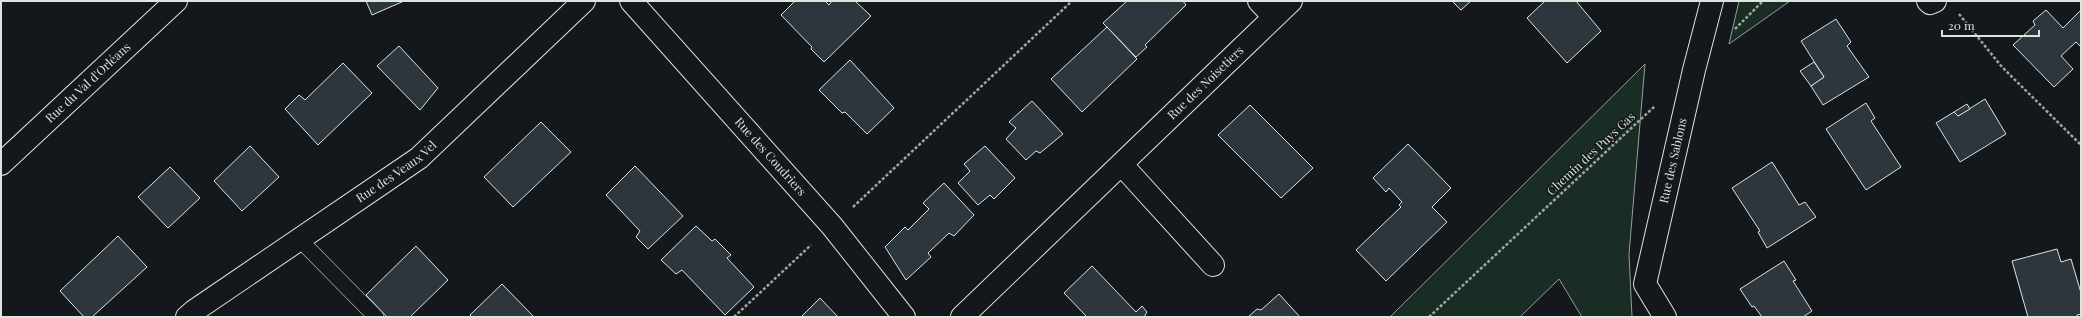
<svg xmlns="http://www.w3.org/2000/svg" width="2082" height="318" font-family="'Playfair Display',serif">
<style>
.green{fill:#1a2d24;stroke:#939e99}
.building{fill:#2c363c;stroke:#d8e6dc}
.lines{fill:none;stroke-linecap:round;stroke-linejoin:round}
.lane-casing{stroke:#d8e6dc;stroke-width:16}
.street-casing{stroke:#d8e6dc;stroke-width:24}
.secondary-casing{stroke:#d8e6dc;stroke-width:24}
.path{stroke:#9da8a2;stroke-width:2.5;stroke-dasharray:3 2;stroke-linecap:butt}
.lane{stroke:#14181c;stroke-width:15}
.street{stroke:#14181c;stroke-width:22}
.secondary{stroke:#14181c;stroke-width:22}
.labels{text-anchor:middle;stroke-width:3;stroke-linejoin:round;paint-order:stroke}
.street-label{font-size:12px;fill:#d8e6dc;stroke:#14181c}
</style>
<rect width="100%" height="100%" fill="#14181c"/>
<g class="green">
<polygon points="1739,1 1790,1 1729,44"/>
<polygon points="1645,64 1629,254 1632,317 1582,317 1559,279 1520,317 1390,317"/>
</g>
<g class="building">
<polygon points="366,1 404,1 372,15"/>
<polygon points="795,1 825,1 829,5 832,1 855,1 871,16 824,62 811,49 812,47 781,15"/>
<polygon points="1127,1 1183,1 1186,5 1145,45 1147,47 1136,57 1103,23"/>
<polygon points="1452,1 1471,1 1461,10"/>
<polygon points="1545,1 1576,1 1601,31 1567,63 1527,18"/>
<polygon points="2046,10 2063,28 2081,10 2081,47 2076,42 2061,56 2073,69 2054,87 2013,45 2035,25 2033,21"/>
<polygon points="1836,19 1851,42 1847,46 1869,77 1823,105 1811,86 1824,77 1801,41"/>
<polygon points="1107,27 1137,59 1082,112 1051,79"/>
<polygon points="399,46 438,88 420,110 377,66"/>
<polygon points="850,60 894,108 867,134 845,112 842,113 819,90"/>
<polygon points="1814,62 1824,77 1811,86 1800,71"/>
<polygon points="343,63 372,93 318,145 285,109 299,95 305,100"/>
<polygon points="1985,99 2006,134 1960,162 1936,123 1954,112 1958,116"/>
<polygon points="1032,101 1063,134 1040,153 1036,151 1026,160 1006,139 1016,128 1009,122"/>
<polygon points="1866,103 1875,118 1871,121 1901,167 1866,190 1826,129"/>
<polygon points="1967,104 1970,109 1958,116 1954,112"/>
<polygon points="1250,105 1313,168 1281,198 1218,135"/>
<polygon points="541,122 571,152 513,207 484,177"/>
<polygon points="1408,144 1451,188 1432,207 1447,222 1386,281 1356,250 1401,207 1399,205 1402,202 1389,188 1386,192 1373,178"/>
<polygon points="250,146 279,177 242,211 214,181"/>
<polygon points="985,146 1015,178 994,199 990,195 978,205 958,183 970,171 964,164"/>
<polygon points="1772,162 1799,205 1805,202 1816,217 1767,248 1758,232 1760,231 1732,188"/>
<polygon points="635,166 683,216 648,249 636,237 640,231 606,195"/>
<polygon points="170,167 200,198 168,228 138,197"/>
<polygon points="944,183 974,215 954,236 949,233 928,253 931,257 906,280 885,247 905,227 908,230 929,209 923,203"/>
<polygon points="696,226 712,241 715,239 731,255 727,258 754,287 725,315 682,270 676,274 661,260"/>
<polygon points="118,236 147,267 92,317 84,317 60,291"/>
<polygon points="416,246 448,280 410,317 387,317 366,295"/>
<polygon points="2057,249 2061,262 2071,259 2081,293 2081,314 2077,315 2077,317 2028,317 2012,261"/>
<polygon points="1784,261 1796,280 1793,281 1812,311 1803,317 1762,317 1754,306 1752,307 1740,289"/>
<polygon points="1092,266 1136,312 1142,306 1147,312 1144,317 1087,317 1064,293"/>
<polygon points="502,284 534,317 472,317 470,315"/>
<polygon points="1279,294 1300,317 1248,317 1257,309 1261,310"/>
<polygon points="820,298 838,317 801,317"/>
</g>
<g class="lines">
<g class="lane-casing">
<polyline id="lane" points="299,239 376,317"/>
</g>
<g class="street-casing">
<g id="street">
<path id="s1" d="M631,1L832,226L904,317"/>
<polyline points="1259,1 1274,17"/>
<polyline points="1928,1 1930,3 1935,1"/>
<polyline points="1122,165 1213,265"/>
<path id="s2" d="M187,317L194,311L419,158L584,1"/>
<path id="s3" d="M962,317L1291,1"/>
<path id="s4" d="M1665,317L1645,284L1694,70L1712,1"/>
</g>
</g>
<g class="secondary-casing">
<g id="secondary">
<path id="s5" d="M1,164L176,1"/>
</g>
</g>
<g class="path">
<polyline points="1959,14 2002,67 2081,145"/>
<polyline points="1735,29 1763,1"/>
<polyline points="853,207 1072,1"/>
<polyline points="734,317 811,245"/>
<polyline points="1429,317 1655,106"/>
</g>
<use href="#lane" class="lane"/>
<use href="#street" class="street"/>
<use href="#secondary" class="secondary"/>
</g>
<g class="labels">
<g class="street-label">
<text dy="4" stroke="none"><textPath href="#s5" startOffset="119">Rue du Val d'Orléans</textPath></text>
<text dy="4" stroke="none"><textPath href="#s3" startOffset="338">Rue des Noisetiers</textPath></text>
<text transform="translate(1591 154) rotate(-43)" y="4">Chemin des Puys Gas</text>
<text dy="4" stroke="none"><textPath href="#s1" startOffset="209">Rue des Coudriers</textPath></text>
<text dy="4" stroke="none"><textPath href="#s4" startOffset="165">Rue des Sablons</textPath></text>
<text dy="4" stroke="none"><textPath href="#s2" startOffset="255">Rue des Veaux Vel</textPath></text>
</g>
</g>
<rect width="2082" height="318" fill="none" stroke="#d8e6dc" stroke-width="4"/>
<path d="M1942 30v6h97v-6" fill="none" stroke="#d8e6dc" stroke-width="2"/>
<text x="1948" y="30" font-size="12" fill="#d8e6dc" stroke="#14181c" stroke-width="3" paint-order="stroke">20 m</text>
</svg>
